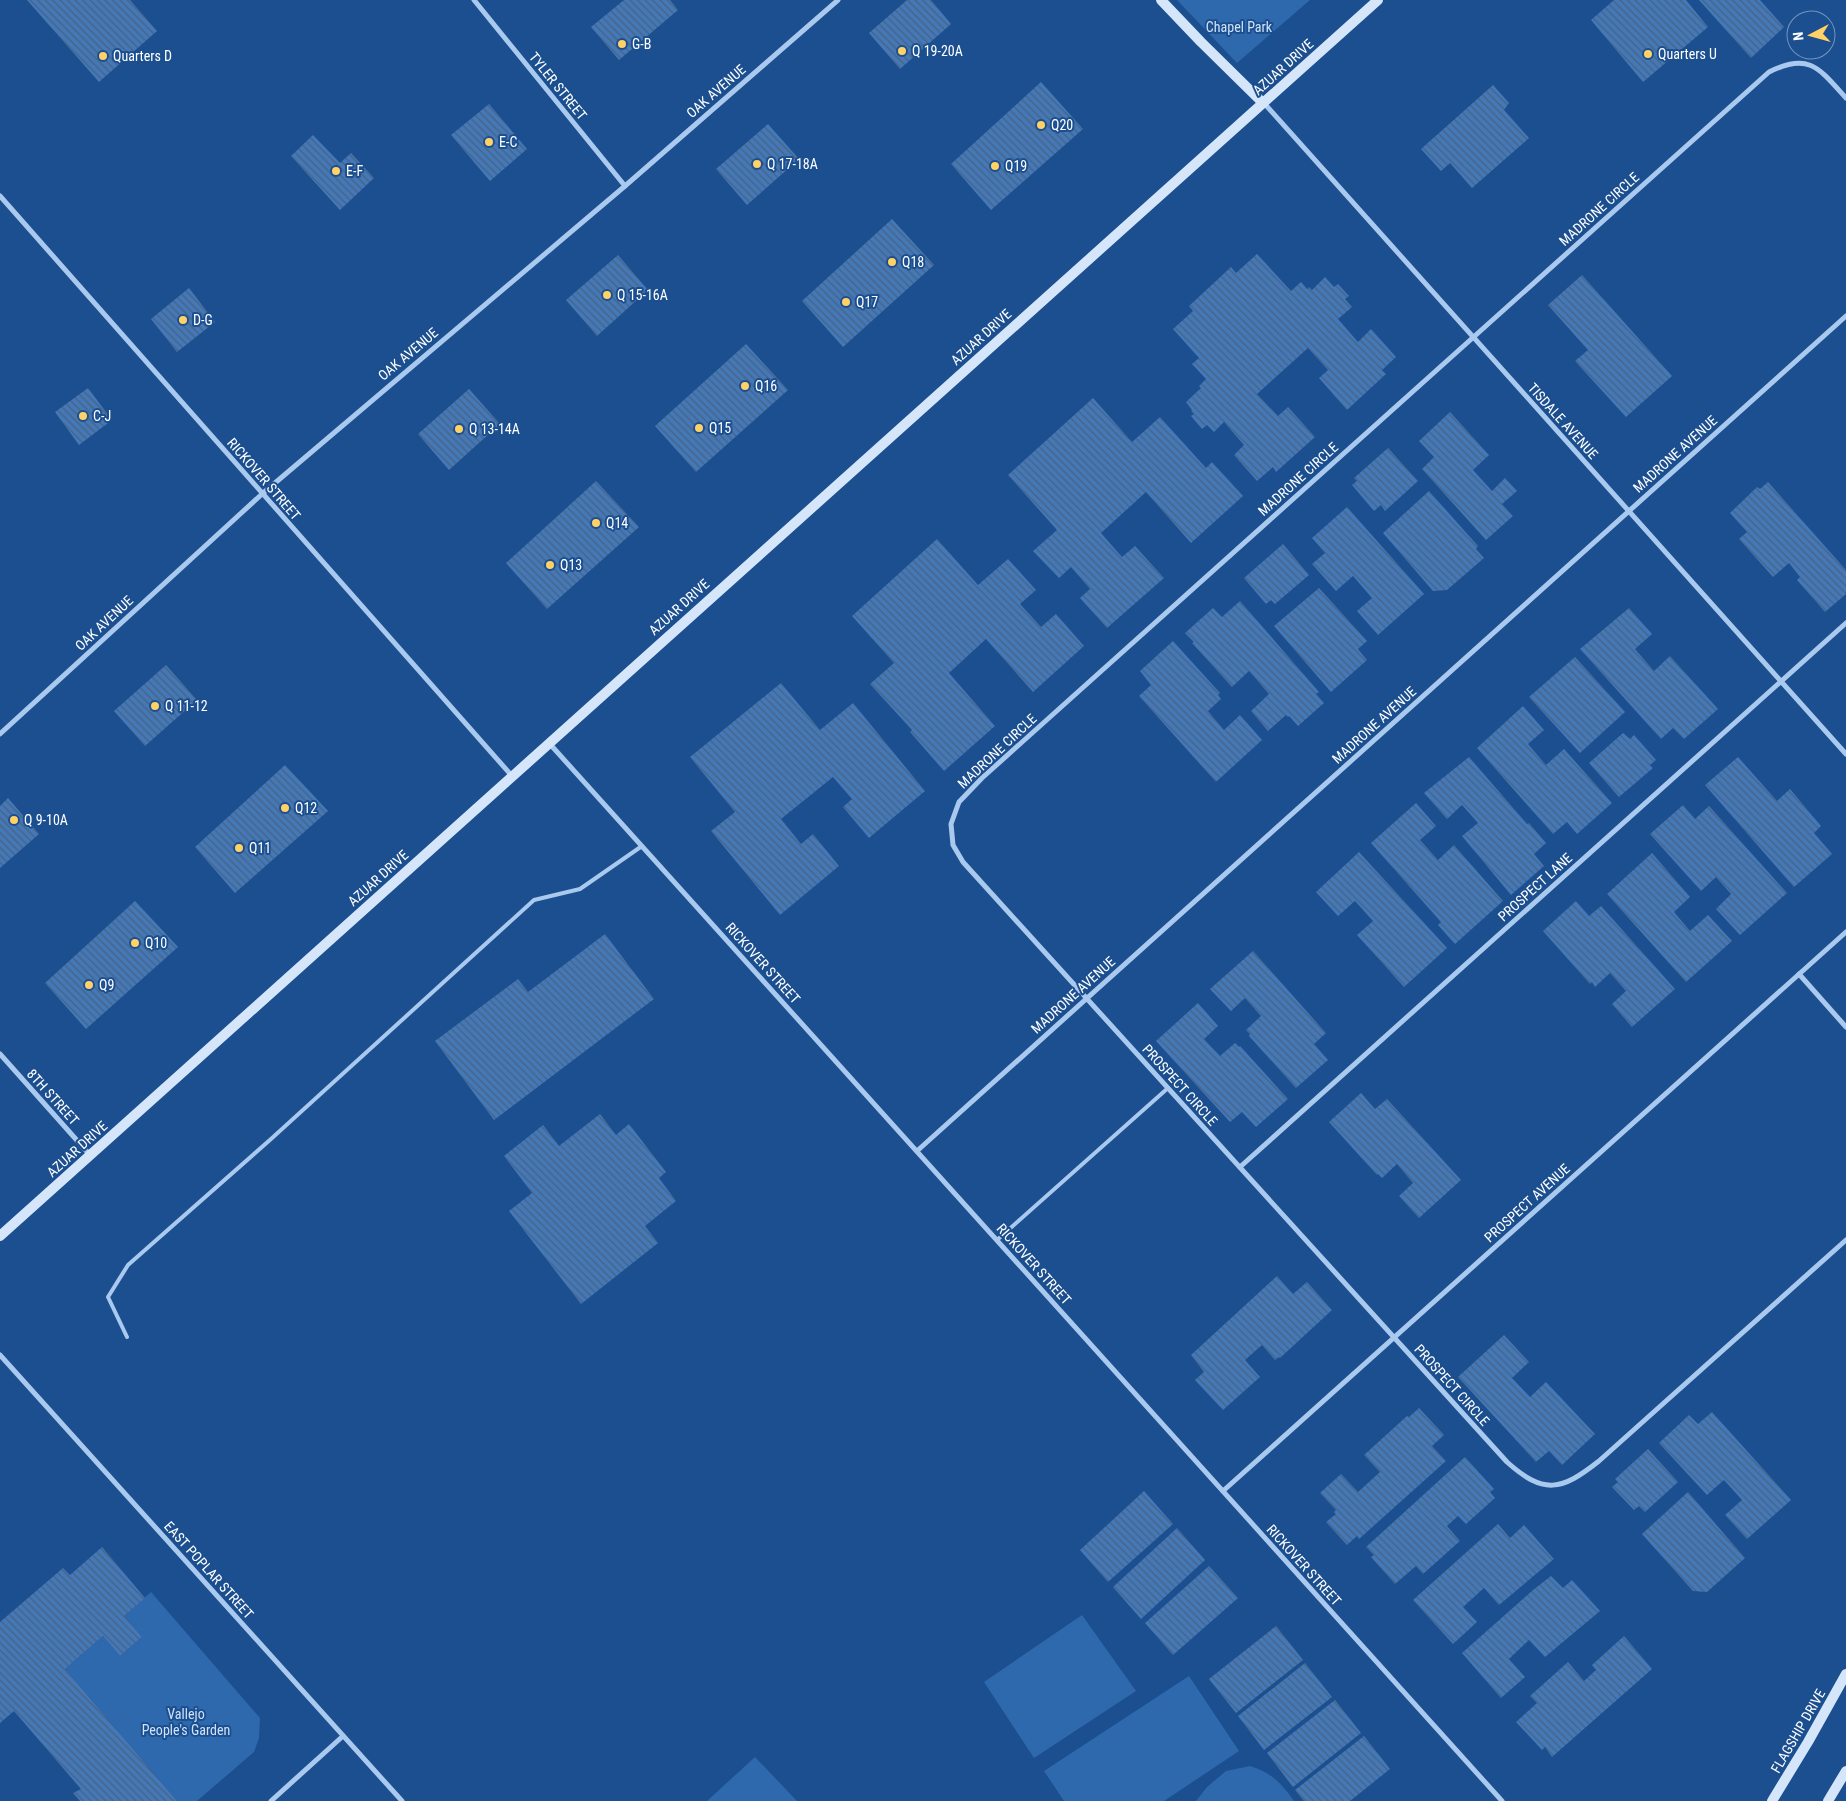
<svg xmlns="http://www.w3.org/2000/svg" width="1846" height="1801" font-family="'Roboto Condensed',sans-serif">
<style>
.green{fill:#2e69ad}
.building{fill:url(#building-back-hatch)}
.lines{fill:none;stroke-linecap:round;stroke-linejoin:round}
.lane{stroke:#a9c9ee;stroke-width:4}
.street{stroke:#a9c9ee;stroke-width:5}
.secondary{stroke:#d6e6fa;stroke-width:10}
.poi-dot{fill:#ffd166;stroke:#1b4f8f;stroke-width:2}
.labels{text-anchor:middle;stroke-width:4;stroke-linejoin:round;paint-order:stroke}
.park-label{font-size:14px;fill:#cfe3fa;stroke:#1b4f8f}
.poi-label{font-size:14px;fill:#fff;stroke:#1b4f8f;text-anchor:start}
.street-label{font-size:14px;fill:#fff;stroke:#1b4f8f}
</style>
<defs>
<pattern id="building-back-hatch" width="6" height="6" patternUnits="userSpaceOnUse" patternTransform="scale(1.25)"><rect width="6" height="6" fill="#4478b7"/><path d="M-1 5l2 2M0 0l6 6M5-1l2 2" fill="none" stroke="#486282"/></pattern>
</defs>
<rect width="100%" height="100%" fill="#1b4f8f"/>
<g class="green">
<polygon points="1177,0 1310,0 1237,63"/>
<polygon points="151,1592 260,1718 259,1738 254,1752 197,1801 177,1801 65,1669 103,1636 120,1656 142,1637 124,1616"/>
<polygon points="1082,1615 1136,1691 1034,1758 984,1682"/>
<polygon points="1189,1676 1239,1751 1164,1801 1064,1801 1044,1771"/>
<polygon points="755,1757 797,1801 707,1801"/>
<path d="M1250,1766C1272,1773 1281,1783 1294,1801H1196L1207,1787L1226,1771Z"/>
</g>
<g class="building">
<polygon points="27,0 130,0 157,31 99,82"/>
<polygon points="624,0 670,0 678,10 619,60 591,27"/>
<polygon points="907,0 931,0 951,24 900,69 869,33"/>
<polygon points="1614,0 1686,0 1708,27 1643,82 1591,20"/>
<polygon points="1699,0 1760,0 1784,27 1751,58"/>
<polygon points="1041,82 1083,129 991,210 951,164"/>
<polygon points="1493,85 1509,103 1504,110 1529,138 1472,188 1450,163 1441,171 1421,149"/>
<polygon points="489,104 527,149 490,181 451,135"/>
<polygon points="768,124 799,159 747,205 716,169"/>
<polygon points="313,135 340,163 351,153 374,178 340,210 291,156"/>
<polygon points="892,219 934,265 843,347 802,301"/>
<polygon points="1257,254 1291,291 1301,282 1307,289 1309,287 1312,290 1325,277 1334,287 1338,284 1349,296 1345,299 1352,307 1338,319 1358,342 1371,329 1396,357 1382,370 1386,374 1347,410 1319,378 1328,370 1308,348 1257,394 1278,416 1288,407 1315,437 1276,472 1273,467 1257,481 1234,455 1244,445 1224,422 1214,432 1207,425 1202,429 1191,416 1194,414 1191,411 1192,410 1186,402 1201,388 1199,386 1206,379 1192,364 1199,358 1173,329 1193,311 1189,306 1231,267 1236,273"/>
<polygon points="618,255 648,290 597,336 566,300"/>
<polygon points="1582,275 1672,376 1626,417 1575,361 1588,350 1548,305"/>
<polygon points="189,288 215,322 177,352 151,319"/>
<polygon points="746,344 788,390 696,472 655,426"/>
<polygon points="88,388 112,420 79,445 55,412"/>
<polygon points="469,389 500,424 449,470 418,434"/>
<polygon points="1093,398 1132,442 1160,417 1206,468 1212,462 1243,496 1191,543 1146,492 1101,533 1122,557 1135,546 1164,578 1107,628 1080,598 1090,589 1071,567 1059,578 1033,551 1057,530 1008,475"/>
<polygon points="1450,412 1489,455 1473,470 1492,491 1505,478 1517,491 1502,504 1513,516 1486,540 1422,469 1434,457 1419,441"/>
<polygon points="1388,448 1418,481 1385,511 1381,505 1374,511 1352,485 1357,481 1354,478"/>
<polygon points="596,481 639,527 547,609 506,563"/>
<polygon points="1768,482 1846,570 1846,594 1825,612 1797,580 1800,577 1789,563 1773,577 1739,539 1747,532 1730,513 1757,487 1760,489"/>
<polygon points="1429,491 1478,546 1476,549 1484,558 1447,590 1433,591 1383,533"/>
<polygon points="1347,507 1424,594 1378,635 1357,611 1372,598 1353,576 1336,591 1312,564 1325,553 1312,538"/>
<polygon points="937,539 978,585 1008,559 1036,590 1020,604 1041,627 1056,614 1084,646 1033,692 986,639 949,673 995,726 944,771 910,732 912,730 870,684 894,663 852,616"/>
<polygon points="1283,544 1309,575 1275,604 1271,600 1266,604 1244,578"/>
<polygon points="1319,588 1367,641 1358,649 1367,660 1331,692 1274,626"/>
<polygon points="1240,601 1319,692 1316,694 1324,703 1298,726 1289,716 1288,717 1286,715 1268,731 1251,711 1269,694 1249,671 1232,687 1192,643 1194,642 1185,633 1213,608 1222,617"/>
<polygon points="1629,608 1652,634 1635,649 1654,671 1670,656 1718,709 1684,739 1673,728 1661,739 1580,649"/>
<polygon points="1173,641 1220,693 1218,695 1221,699 1208,711 1224,730 1240,715 1262,740 1216,782 1139,696 1151,685 1140,671"/>
<polygon points="1575,657 1625,712 1580,753 1529,697"/>
<polygon points="166,665 197,700 145,746 114,711"/>
<polygon points="781,683 820,730 853,703 925,791 869,838 843,807 852,799 833,777 781,819 801,844 813,834 839,866 780,915 711,831 735,812 690,757"/>
<polygon points="1523,706 1544,730 1528,744 1546,765 1564,749 1612,803 1577,834 1567,822 1553,834 1477,748"/>
<polygon points="1623,733 1630,739 1634,735 1656,760 1650,765 1653,768 1619,797 1589,763"/>
<polygon points="1469,757 1527,824 1529,823 1546,843 1534,854 1544,866 1511,895 1462,836 1478,823 1462,805 1447,819 1424,793"/>
<polygon points="1738,757 1777,801 1790,789 1821,826 1814,833 1832,854 1794,887 1705,785"/>
<polygon points="285,765 328,811 235,893 195,847"/>
<polygon points="8,798 39,834 0,868 0,806"/>
<polygon points="1416,803 1436,826 1420,840 1438,860 1454,845 1503,901 1455,944 1438,925 1441,922 1371,843"/>
<polygon points="1683,805 1695,819 1709,806 1787,893 1740,935 1716,909 1731,894 1716,877 1701,891 1650,834"/>
<polygon points="1359,852 1447,948 1404,987 1357,935 1373,921 1355,901 1338,916 1316,892"/>
<polygon points="1652,853 1690,897 1674,912 1690,931 1708,915 1732,941 1686,982 1607,894"/>
<polygon points="135,901 178,947 86,1029 45,983"/>
<polygon points="1576,901 1589,916 1601,906 1675,989 1632,1027 1612,1004 1626,991 1610,973 1595,987 1592,982 1590,984 1543,931"/>
<polygon points="605,934 654,999 494,1120 435,1041 518,979 528,992"/>
<polygon points="1253,951 1326,1033 1314,1044 1328,1060 1296,1088 1249,1036 1250,1034 1246,1030 1261,1016 1245,998 1231,1011 1210,989"/>
<polygon points="1198,1003 1218,1026 1204,1039 1220,1056 1235,1043 1239,1047 1240,1046 1288,1099 1256,1127 1242,1112 1230,1122 1156,1041"/>
<polygon points="1361,1093 1375,1109 1387,1099 1461,1180 1419,1218 1399,1196 1413,1183 1397,1164 1382,1178 1378,1174 1377,1175 1329,1122"/>
<polygon points="600,1114 616,1135 629,1124 666,1172 659,1178 676,1201 645,1226 658,1243 581,1304 509,1211 532,1193 504,1156 543,1125 559,1146"/>
<polygon points="1277,1276 1293,1294 1307,1282 1332,1310 1280,1358 1279,1357 1275,1360 1262,1345 1245,1360 1260,1377 1223,1410 1195,1380 1204,1372 1191,1355"/>
<polygon points="1504,1335 1529,1362 1512,1378 1530,1397 1546,1382 1595,1434 1562,1465 1549,1451 1536,1462 1458,1377"/>
<polygon points="1419,1408 1444,1435 1432,1446 1446,1461 1359,1539 1357,1536 1347,1545 1326,1522 1336,1514 1334,1512 1336,1510 1320,1493 1341,1474 1358,1492 1380,1472 1364,1455 1407,1416 1409,1417"/>
<polygon points="1712,1412 1791,1500 1747,1539 1725,1515 1742,1500 1724,1480 1707,1495 1659,1443 1689,1415 1698,1424"/>
<polygon points="1648,1449 1678,1482 1645,1512 1639,1506 1634,1510 1612,1487 1618,1482 1615,1479"/>
<polygon points="1465,1457 1494,1489 1490,1492 1495,1498 1466,1524 1458,1516 1447,1526 1460,1541 1423,1574 1416,1566 1395,1584 1371,1557 1374,1555 1366,1547"/>
<polygon points="1144,1491 1173,1524 1108,1582 1080,1550"/>
<polygon points="1688,1492 1745,1558 1707,1592 1693,1591 1642,1534"/>
<polygon points="1498,1524 1510,1538 1524,1525 1554,1559 1499,1605 1484,1588 1463,1607 1477,1622 1453,1644 1413,1600"/>
<polygon points="1177,1528 1205,1560 1141,1619 1113,1587"/>
<polygon points="102,1547 145,1598 124,1616 142,1637 120,1656 103,1636 65,1669 177,1801 80,1801 73,1793 81,1789 14,1711 0,1723 0,1622 63,1568 70,1575"/>
<polygon points="1209,1566 1238,1598 1173,1655 1145,1623"/>
<polygon points="1551,1576 1563,1588 1572,1580 1600,1611 1545,1657 1529,1640 1509,1659 1525,1677 1501,1698 1462,1653 1533,1590"/>
<polygon points="1276,1626 1303,1660 1236,1713 1209,1679"/>
<polygon points="1624,1636 1652,1669 1552,1757 1545,1747 1542,1750 1516,1722 1537,1703 1530,1696 1568,1662 1584,1681 1596,1670 1592,1665"/>
<polygon points="1305,1663 1332,1697 1264,1750 1238,1716"/>
<polygon points="1335,1700 1361,1733 1293,1787 1267,1753"/>
<polygon points="1364,1736 1390,1769 1350,1801 1304,1801 1295,1790"/>
</g>
<g class="lines">
<g class="lane">
<polyline points="997,1240 1168,1088"/>
<polyline points="127,1337 108,1297 128,1265 271,1139 534,900 580,889 642,846"/>
</g>
<g class="street">
<polyline points="474,0 625,186"/>
<path d="M1846,98C1819,68 1809,52 1769,72L982,778L959,802L951,824L953,845L963,862L1507,1462C1544,1495 1561,1491 1599,1461L1846,1240"/>
<polyline points="1264,103 1846,754"/>
<polyline points="0,196 512,776"/>
<polyline points="0,734 262,494 625,186 838,0"/>
<polyline points="549,743 1502,1801"/>
<polyline points="1799,974 1846,1027"/>
<polyline points="0,1054 90,1155"/>
<polyline points="917,1151 1846,316"/>
<polyline points="1240,1167 1846,623"/>
<polyline points="0,1355 402,1801"/>
<polyline points="1223,1491 1846,932"/>
<polyline points="271,1801 343,1736"/>
</g>
<g class="secondary">
<polyline points="1161,0 1201,42 1263,103"/>
<polyline points="0,1236 1378,0"/>
<polyline points="1772,1801 1808,1742 1846,1674"/>
<polyline points="1828,1801 1846,1771"/>
</g>
</g>
<g class="poi-dot">
<circle cx="622" cy="44" r="5"/>
<circle cx="902" cy="51" r="5"/>
<circle cx="1648" cy="54" r="5"/>
<circle cx="103" cy="56" r="5"/>
<circle cx="1041" cy="125" r="5"/>
<circle cx="489" cy="142" r="5"/>
<circle cx="757" cy="164" r="5"/>
<circle cx="995" cy="166" r="5"/>
<circle cx="336" cy="171" r="5"/>
<circle cx="892" cy="262" r="5"/>
<circle cx="607" cy="295" r="5"/>
<circle cx="846" cy="302" r="5"/>
<circle cx="183" cy="320" r="5"/>
<circle cx="745" cy="386" r="5"/>
<circle cx="83" cy="416" r="5"/>
<circle cx="699" cy="428" r="5"/>
<circle cx="459" cy="429" r="5"/>
<circle cx="596" cy="523" r="5"/>
<circle cx="550" cy="565" r="5"/>
<circle cx="155" cy="706" r="5"/>
<circle cx="285" cy="808" r="5"/>
<circle cx="14" cy="820" r="5"/>
<circle cx="239" cy="848" r="5"/>
<circle cx="135" cy="943" r="5"/>
<circle cx="89" cy="985" r="5"/>
</g>
<g class="labels">
<g class="park-label">
<text x="1239" y="32">Chapel Park</text>
<text x="186" y="1719">Vallejo<tspan x="186" dy="16">People's Garden</tspan></text>
</g>
<g class="poi-label">
<text x="632" y="49">G-B</text>
<text x="912" y="56">Q 19-20A</text>
<text x="1658" y="59">Quarters U</text>
<text x="113" y="61">Quarters D</text>
<text x="1051" y="130">Q20</text>
<text x="499" y="147">E-C</text>
<text x="767" y="169">Q 17-18A</text>
<text x="1005" y="171">Q19</text>
<text x="346" y="176">E-F</text>
<text x="902" y="267">Q18</text>
<text x="617" y="300">Q 15-16A</text>
<text x="856" y="307">Q17</text>
<text x="193" y="325">D-G</text>
<text x="755" y="391">Q16</text>
<text x="93" y="421">C-J</text>
<text x="709" y="433">Q15</text>
<text x="469" y="434">Q 13-14A</text>
<text x="606" y="528">Q14</text>
<text x="560" y="570">Q13</text>
<text x="165" y="711">Q 11-12</text>
<text x="295" y="813">Q12</text>
<text x="24" y="825">Q 9-10A</text>
<text x="249" y="853">Q11</text>
<text x="145" y="948">Q10</text>
<text x="99" y="990">Q9</text>
</g>
<g class="street-label">
<text transform="translate(1283 67) rotate(-42)" y="5">AZUAR DRIVE</text>
<text transform="translate(558 86) rotate(51)" y="5">TYLER STREET</text>
<text transform="translate(716 91) rotate(-41)" y="5">OAK AVENUE</text>
<text transform="translate(1599 209) rotate(-42)" y="5">MADRONE CIRCLE</text>
<text transform="translate(981 337) rotate(-42)" y="5">AZUAR DRIVE</text>
<text transform="translate(408 354) rotate(-40)" y="5">OAK AVENUE</text>
<text transform="translate(1563 421) rotate(48)" y="5">TISDALE AVENUE</text>
<text transform="translate(1675 454) rotate(-42)" y="5">MADRONE AVENUE</text>
<text transform="translate(264 479) rotate(49)" y="5">RICKOVER STREET</text>
<text transform="translate(1298 479) rotate(-42)" y="5">MADRONE CIRCLE</text>
<text transform="translate(679 607) rotate(-42)" y="5">AZUAR DRIVE</text>
<text transform="translate(104 623) rotate(-43)" y="5">OAK AVENUE</text>
<text transform="translate(1374 725) rotate(-42)" y="5">MADRONE AVENUE</text>
<text transform="translate(997 751) rotate(-43)" y="5">MADRONE CIRCLE</text>
<text transform="translate(378 878) rotate(-42)" y="5">AZUAR DRIVE</text>
<text transform="translate(1535 887) rotate(-42)" y="5">PROSPECT LANE</text>
<text transform="translate(763 963) rotate(48)" y="5">RICKOVER STREET</text>
<text transform="translate(1073 995) rotate(-42)" y="5">MADRONE AVENUE</text>
<text transform="translate(1180 1085) rotate(48)" y="5">PROSPECT CIRCLE</text>
<text transform="translate(53 1097) rotate(48)" y="5">8TH STREET</text>
<text transform="translate(77 1149) rotate(-42)" y="5">AZUAR DRIVE</text>
<text transform="translate(1527 1203) rotate(-42)" y="5">PROSPECT AVENUE</text>
<text transform="translate(1034 1264) rotate(48)" y="5">RICKOVER STREET</text>
<text transform="translate(1452 1385) rotate(48)" y="5">PROSPECT CIRCLE</text>
<text transform="translate(1304 1565) rotate(48)" y="5">RICKOVER STREET</text>
<text transform="translate(209 1570) rotate(48)" y="5">EAST POPLAR STREET</text>
<text transform="translate(1798 1731) rotate(-60)" y="5">FLAGSHIP DRIVE</text>
</g>
</g>
<g transform="translate(1811 35) rotate(264)"><circle r="24" fill="#1b4f8f" stroke="#7695bc"/>
<path d="M0-4L9 19L0 12L-9 19Z" fill="#ffd166"/>
<text y="-8" font-size="14" font-weight="bold" text-anchor="middle" fill="#ffffff">N</text>
</g>
</svg>
